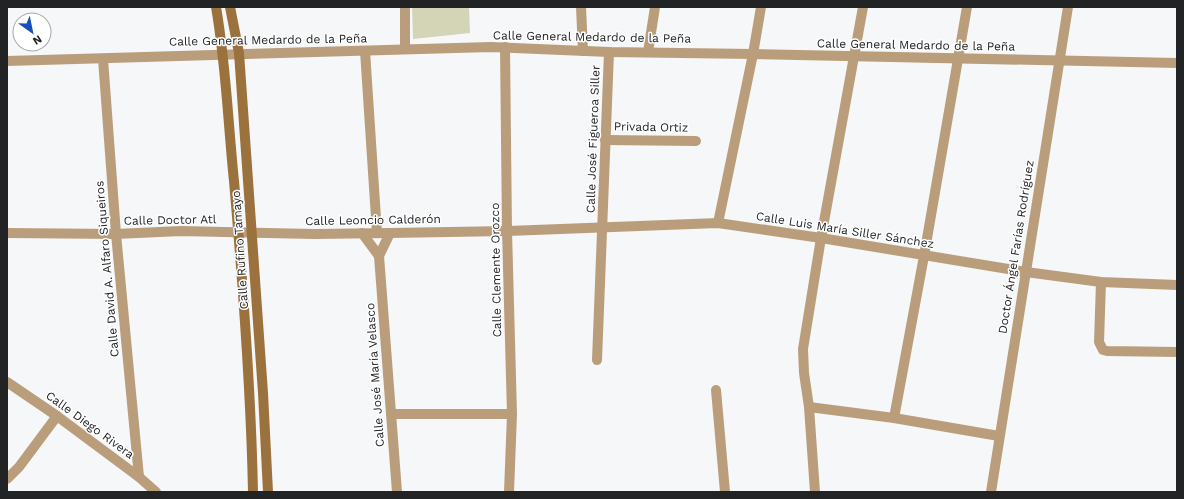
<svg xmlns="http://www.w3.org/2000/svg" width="1184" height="499" font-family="'Work Sans',sans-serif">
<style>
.green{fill:#d3d5b6}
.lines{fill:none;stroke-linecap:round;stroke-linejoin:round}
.street{stroke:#ba9e7c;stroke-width:10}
.secondary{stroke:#9b723e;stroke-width:10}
.labels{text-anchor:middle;stroke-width:3;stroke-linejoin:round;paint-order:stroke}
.street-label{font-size:12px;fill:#222324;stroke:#fff}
</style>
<rect width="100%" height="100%" fill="#f6f7f9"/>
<polygon class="green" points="412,7 469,7 470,33 413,39"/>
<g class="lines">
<g class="street">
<polyline points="581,7 583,51"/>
<polyline points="505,47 507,231 512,414 509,492"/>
<polyline points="405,49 405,7"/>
<polyline points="365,51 377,233"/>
<polyline points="648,52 655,7"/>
<polyline points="103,59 116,234 139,477"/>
<polyline points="7,61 491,47 609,52 753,54 1177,63"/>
<polyline points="605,140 696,141"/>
<polyline points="718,223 753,54 761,7"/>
<polyline points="7,233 116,234 181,231 315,234 390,233 507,231 718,223 821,238 1026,272 1101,282 1177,285"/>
<polyline points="362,233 379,256"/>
<polyline points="390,233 379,256 397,492"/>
<polyline points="1101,282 1099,342 1103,350 1107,351 1177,352"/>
<polyline points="597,360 609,52"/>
<polyline points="7,382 57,416 139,477 156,492"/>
<polyline points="716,390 725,492"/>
<polyline points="809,407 894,418 999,436"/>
<polyline points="391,414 512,414"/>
<polyline points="894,418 924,256 967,7"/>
<polyline points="7,479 19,467 57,416"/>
<polyline points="815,492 809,407 804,373 803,349 821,238 863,7"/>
<polyline points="991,492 1068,7"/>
</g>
<g class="secondary">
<path d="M216,7C226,64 228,123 234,181C243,285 251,388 253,492"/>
<polyline points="230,7 239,53 263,393 268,492"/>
</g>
</g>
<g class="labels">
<g class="street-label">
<text transform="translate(592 37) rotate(1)" y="4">Calle General Medardo de la Peña</text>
<text transform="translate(268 40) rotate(-1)" y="4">Calle General Medardo de la Peña</text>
<text transform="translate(916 45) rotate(1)" y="4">Calle General Medardo de la Peña</text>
<text transform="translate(651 127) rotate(1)" y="4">Privada Ortiz</text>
<text transform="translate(593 139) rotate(-88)" y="4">Calle José Figueroa Siller</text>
<text transform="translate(170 220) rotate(-1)" y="4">Calle Doctor Atl</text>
<text transform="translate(373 220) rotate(-1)" y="4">Calle Leoncio Calderón</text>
<text transform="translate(845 230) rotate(9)" y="4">Calle Luis María Siller Sánchez</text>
<text transform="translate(1016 247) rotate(-81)" y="4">Doctor Ángel Farías Rodríguez</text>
<text transform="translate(240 250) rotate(-94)" y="4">Calle Rufino Tamayo</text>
<text transform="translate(107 269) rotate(-95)" y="4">Calle David A. Alfaro Siqueiros</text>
<text transform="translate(496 270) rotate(-91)" y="4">Calle Clemente Orozco</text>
<text transform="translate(375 375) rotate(-94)" y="4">Calle José María Velasco</text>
<text transform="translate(90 425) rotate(36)" y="4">Calle Diego Rivera</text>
</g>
</g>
<rect width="1184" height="499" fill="none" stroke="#222324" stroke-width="16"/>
<g transform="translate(32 32) rotate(147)"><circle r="19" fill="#ffffff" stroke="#a7a7a7"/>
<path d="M0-3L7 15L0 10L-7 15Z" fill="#1550bc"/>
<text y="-6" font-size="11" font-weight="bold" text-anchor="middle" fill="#222324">N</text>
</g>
</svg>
